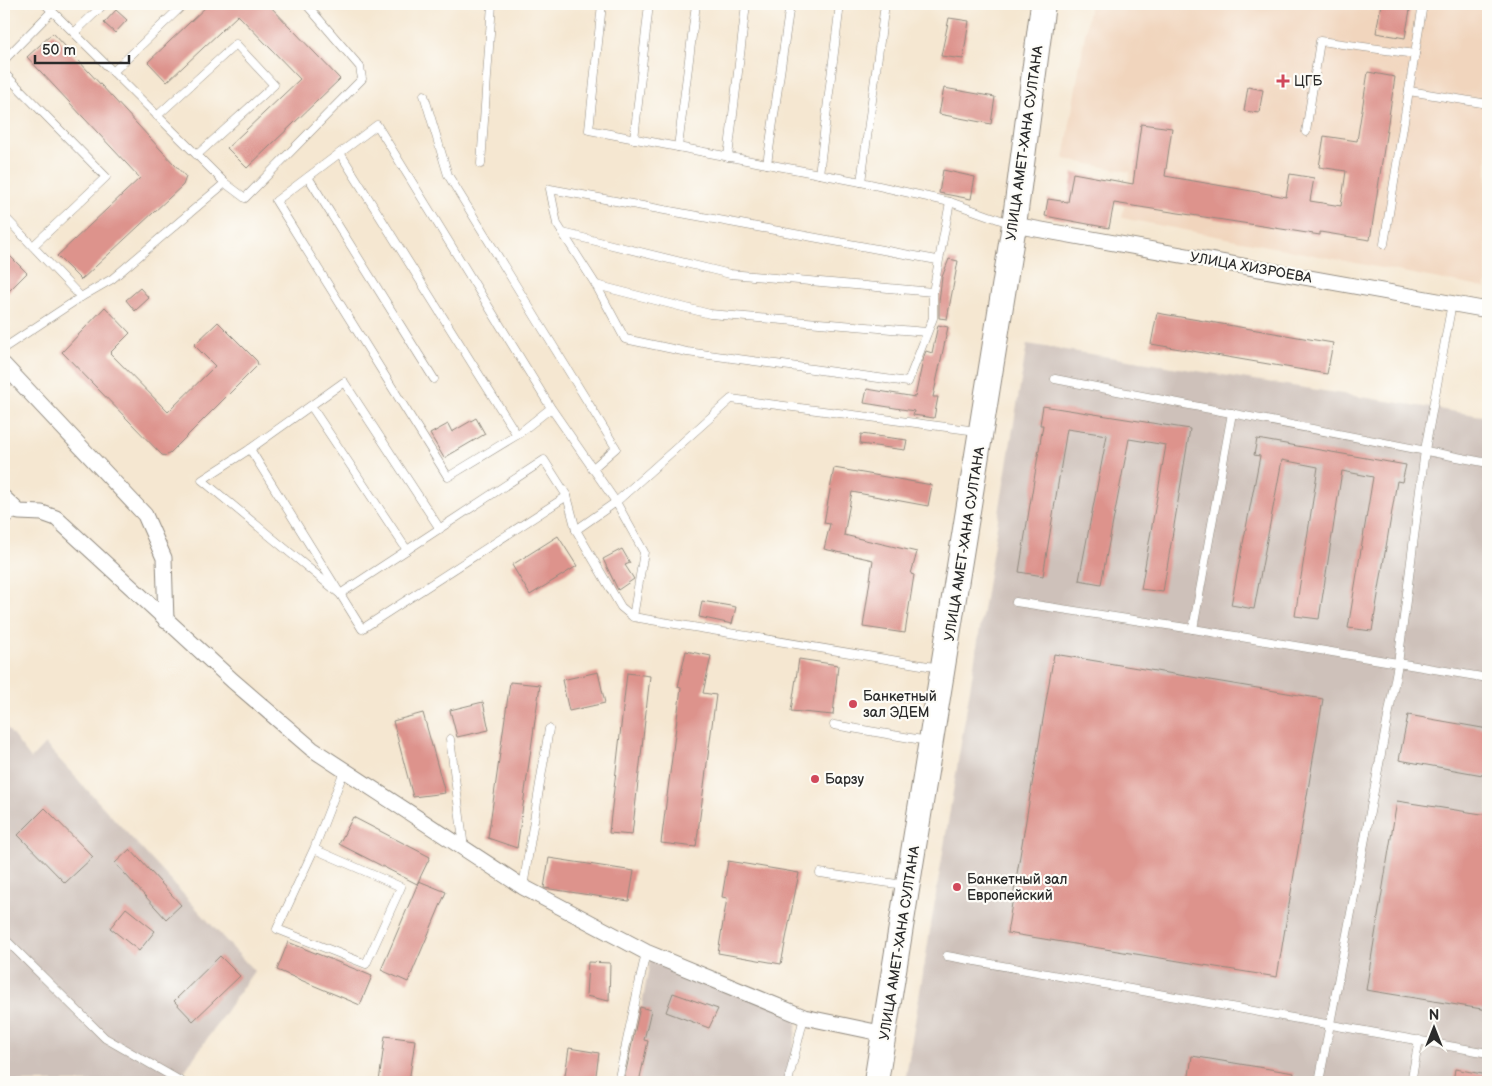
<svg xmlns="http://www.w3.org/2000/svg" width="1492" height="1086" font-family="'Balsamiq Sans',sans-serif">
<style>
.built{fill:#f1d5bd}
.industrial{fill:#cec1ba}
.building{fill:#dd938c}
.lines{fill:none;stroke-linecap:round;stroke-linejoin:round}
.lane-casing{stroke:#90897e;stroke-width:9}
.street-casing{stroke:#90897e;stroke-width:17}
.primary-casing{stroke:#90897e;stroke-width:26}
.lane{stroke:#fff;stroke-width:8}
.street{stroke:#fff;stroke-width:15}
.primary{stroke:#fff;stroke-width:24}
.poi-dot{fill:#d1495b;stroke:#fdfcf7;stroke-width:2}
.labels{text-anchor:middle;stroke-width:4.5;stroke-linejoin:round;paint-order:stroke}
.poi-label{font-size:14px;fill:#2b2b2b;stroke:#fdfcf7;text-anchor:start}
.street-label{font-size:14px;fill:#2b2b2b;stroke:#fdfcf7}
</style>
<rect width="100%" height="100%" fill="#fdfcf7"/>
<filter id="ink" filterUnits="userSpaceOnUse"><feTurbulence type="fractalNoise" baseFrequency=".02" numOctaves="2"/><feDisplacementMap in="SourceGraphic" scale="10" xChannelSelector="R" yChannelSelector="G"/><feConvolveMatrix kernelMatrix="1 2 1 2 8 2 1 2 1" color-interpolation-filters="sRGB"/></filter>
<filter id="wash" filterUnits="userSpaceOnUse"><feTurbulence type="fractalNoise" baseFrequency=".0096" numOctaves="4" result="noise"/><feDisplacementMap in="SourceGraphic" scale="20" xChannelSelector="R" yChannelSelector="G"/><feGaussianBlur stdDeviation="1.12" result="paint"/><feColorMatrix in="noise" values="0 0 0 0 0 0 0 0 0 0 0 0 0 0 0 0 0 1.4 0 .05"/><feComposite in="paint" operator="in"/></filter>
<g filter="url(#wash)">
<rect width="100%" height="100%" fill="#f5e7d1"/>
<polygon class="built" points="1090,4 1488,4 1486,288 1122,218 1130,172 1064,159"/>
<g class="industrial">
<polygon points="1027,344 1488,417 1488,650 1484,668 1488,669 1488,1082 905,1082"/>
<polygon points="4,724 31,759 45,744 254,971 177,1082 4,1082"/>
<polygon points="652,950 798,1013 789,1082 628,1082"/>
</g>
<g id="blocks">
<g class="building">
<polygon points="209,4 268,4 340,79 247,168 227,148 300,79 238,15 167,82 148,62"/>
<polygon points="1381,4 1411,4 1405,38 1376,33"/>
<polygon points="116,10 127,20 115,33 104,23"/>
<polygon points="949,18 969,21 963,59 941,56"/>
<polygon points="53,33 186,177 183,185 81,280 57,256 140,178 27,57"/>
<polygon points="1368,72 1395,77 1370,240 1320,232 1320,235 1114,203 1109,228 1045,216 1048,199 1068,202 1073,173 1133,184 1141,124 1172,128 1165,176 1286,197 1290,174 1314,178 1310,201 1341,206 1346,171 1319,167 1324,136 1357,141"/>
<polygon points="1248,87 1263,90 1259,113 1244,111"/>
<polygon points="944,88 995,97 991,124 939,114"/>
<polygon points="943,170 975,177 971,199 939,193"/>
<polygon points="4,250 27,273 4,296"/>
<polygon points="949,259 958,261 947,319 939,318 939,301 942,277"/>
<polygon points="140,288 149,298 135,311 126,300"/>
<polygon points="105,307 130,333 110,353 168,412 215,366 194,345 218,322 257,361 258,365 170,453 166,456 162,455 62,352"/>
<polygon points="1157,313 1333,343 1327,374 1151,344"/>
<polygon points="938,325 948,327 933,397 938,397 934,418 913,415 914,411 864,403 867,389 915,397 924,356 926,351 932,353"/>
<polygon points="1043,406 1190,429 1163,592 1141,589 1166,445 1129,439 1101,584 1079,580 1107,435 1067,429 1043,576 1019,572 1043,425 1040,425"/>
<polygon points="476,418 485,434 444,458 430,434 448,424 452,432"/>
<polygon points="861,434 907,440 905,450 860,444"/>
<polygon points="1257,439 1406,465 1402,482 1397,481 1372,631 1348,628 1373,477 1342,471 1319,619 1295,616 1318,467 1282,460 1254,609 1231,605 1260,456 1254,455"/>
<polygon points="834,468 932,485 928,506 852,492 844,535 917,552 911,574 914,575 905,633 863,627 873,560 824,549 830,524 824,523"/>
<polygon points="558,536 577,566 530,595 512,565"/>
<polygon points="622,549 630,563 625,565 634,579 618,590 603,559"/>
<polygon points="702,601 736,607 732,624 699,617"/>
<polygon points="686,651 711,656 703,693 716,695 696,847 661,843 681,688 678,687"/>
<polygon points="1054,654 1323,699 1277,977 1007,933"/>
<polygon points="799,659 838,665 833,715 791,711"/>
<polygon points="598,672 605,703 569,711 562,680"/>
<polygon points="627,673 650,676 632,835 609,833"/>
<polygon points="510,682 540,685 517,848 488,838"/>
<polygon points="483,702 489,730 457,737 450,710"/>
<polygon points="423,713 445,793 413,797 393,721"/>
<polygon points="1408,715 1488,729 1488,776 1399,760"/>
<polygon points="1397,801 1488,815 1488,1010 1366,990"/>
<polygon points="45,808 93,857 65,883 18,835"/>
<polygon points="353,817 430,857 417,884 339,844"/>
<polygon points="130,849 181,905 166,919 115,863"/>
<polygon points="549,858 634,871 629,901 544,888"/>
<polygon points="728,861 799,873 781,964 718,953 727,898 722,897"/>
<polygon points="419,881 446,892 408,982 381,970"/>
<polygon points="126,908 155,931 139,951 110,928"/>
<polygon points="288,942 372,976 360,1005 277,970"/>
<polygon points="220,956 240,976 193,1021 174,1001"/>
<polygon points="588,962 610,963 609,1001 586,996"/>
<polygon points="673,993 718,1009 709,1028 666,1012"/>
<polygon points="640,1007 651,1010 644,1040 648,1041 639,1082 634,1082 624,1080"/>
<polygon points="385,1036 415,1040 409,1082 379,1082"/>
<polygon points="569,1048 599,1053 595,1082 564,1082"/>
<polygon points="1192,1056 1294,1073 1292,1082 1188,1082"/>
<polygon points="1455,1069 1488,1075 1488,1082 1453,1082"/>
</g>
</g>
</g>
<g filter="url(#ink)">
<use href="#blocks" fill-opacity="0" stroke="#90897e" stroke-width="1"/>
<g class="lines">
<g class="lane-casing">
<g id="lane">
<polyline points="45,4 225,183 245,198 362,79 360,67 306,4"/>
<polyline points="602,4 589,130 861,182 950,202 1012,224"/>
<polyline points="75,32 104,4"/>
<polyline points="4,60 52,11"/>
<polyline points="113,72 184,4"/>
<polyline points="4,73 106,177 33,246"/>
<polyline points="1409,91 1488,104"/>
<polyline points="424,95 448,175 616,448 592,469"/>
<polyline points="157,116 236,44 274,85 197,155"/>
<polyline points="1306,132 1320,41 1415,54"/>
<polyline points="634,139 649,4"/>
<polyline points="678,147 696,4"/>
<polyline points="340,153 517,435"/>
<polyline points="728,157 746,4"/>
<polyline points="481,164 492,4"/>
<polyline points="767,164 790,4"/>
<polyline points="819,174 840,4"/>
<polyline points="308,177 434,379"/>
<polyline points="861,182 885,4"/>
<polyline points="4,216 81,297"/>
<polyline points="563,233 730,274 933,292"/>
<polyline points="1384,244 1423,4"/>
<polyline points="937,260 550,189 557,224 596,285 625,339 687,352 908,382 933,318 933,292 950,202"/>
<polyline points="596,285 710,314 927,332"/>
<polyline points="4,348 81,297 112,279 225,183"/>
<polyline points="1055,379 1488,463"/>
<polyline points="311,406 407,550"/>
<polyline points="551,408 517,435 448,477 276,201 377,125 551,408 616,502 731,399 977,431"/>
<polyline points="250,449 362,629 567,496"/>
<polyline points="4,520 19,512"/>
<path d="M440,529L344,382L250,449L202,480L340,594C408,549 476,505 544,460L567,496L576,530"/>
<polyline points="1016,602 1193,629 1488,678"/>
<polyline points="633,617 621,607 576,530 616,502 644,552 633,617 940,668"/>
<polyline points="1193,629 1232,413"/>
<polyline points="834,725 928,741"/>
<polyline points="450,739 464,848"/>
<polyline points="314,849 277,929 366,964 401,887 314,849 344,771"/>
<polyline points="820,873 904,885"/>
<polyline points="523,887 549,729"/>
<polyline points="4,938 105,1038 182,1082"/>
<polyline points="947,956 1488,1053"/>
<polyline points="618,1082 646,952"/>
<polyline points="788,1082 804,1017"/>
<polyline points="1319,1082 1398,664 1425,450 1452,303"/>
<polyline points="1411,1082 1419,1040"/>
</g>
</g>
<g class="street-casing">
<g id="street">
<polyline points="1014,225 1488,310"/>
<polyline points="4,365 145,515 164,558 166,621"/>
<polyline points="4,498 19,512 42,513 56,518 233,681 312,749 523,887 646,952 804,1017 885,1034"/>
</g>
</g>
<g class="primary-casing">
<polyline id="primary" points="876,1082 1014,225 1043,4"/>
</g>
<use href="#lane" class="lane"/>
<use href="#street" class="street"/>
<use href="#primary" class="primary"/>
</g>
</g>
<g class="poi-dot">
<path d="M1280.5 73.5h5v5h5v5h-5v5h-5v-5h-5v-5h5z"/>
<circle cx="853" cy="704" r="5"/>
<circle cx="815" cy="779" r="5"/>
<circle cx="957" cy="887" r="5"/>
</g>
<g class="labels">
<g class="poi-label">
<text x="1294" y="86">ЦГБ</text>
<text x="863" y="701">Банкетный<tspan x="863" dy="16">зал ЭДЕМ</tspan></text>
<text x="825" y="784">Барзу</text>
<text x="967" y="884">Банкетный зал<tspan x="967" dy="16">Европейский</tspan></text>
</g>
<g class="street-label">
<text transform="translate(1024 143) rotate(-82)" y="5">УЛИЦА АМЕТ-ХАНА СУЛТАНА</text>
<text transform="translate(1251 267) rotate(10)" y="5">УЛИЦА ХИЗРОЕВА</text>
<text transform="translate(964 544) rotate(-81)" y="5">УЛИЦА АМЕТ-ХАНА СУЛТАНА</text>
<text transform="translate(899 943) rotate(-81)" y="5">УЛИЦА АМЕТ-ХАНА СУЛТАНА</text>
</g>
</g>
<rect width="1492" height="1086" fill="none" stroke="#fdfcf7" stroke-width="20"/>
<g transform="translate(1434 1028)" stroke="#fdfcf7" stroke-width="4" paint-order="stroke">
<path d="M0-4L9 19L0 12L-9 19Z" fill="#2b2b2b"/>
<text y="-8" font-size="14" font-weight="bold" text-anchor="middle" fill="#2b2b2b">N</text>
</g>
<path d="M35 55v8h94v-8" fill="none" stroke="#2b2b2b" stroke-width="2.5"/>
<text x="42" y="55" font-size="15" fill="#2b2b2b" stroke="#fdfcf7" stroke-width="4" paint-order="stroke">50 m</text>
</svg>
